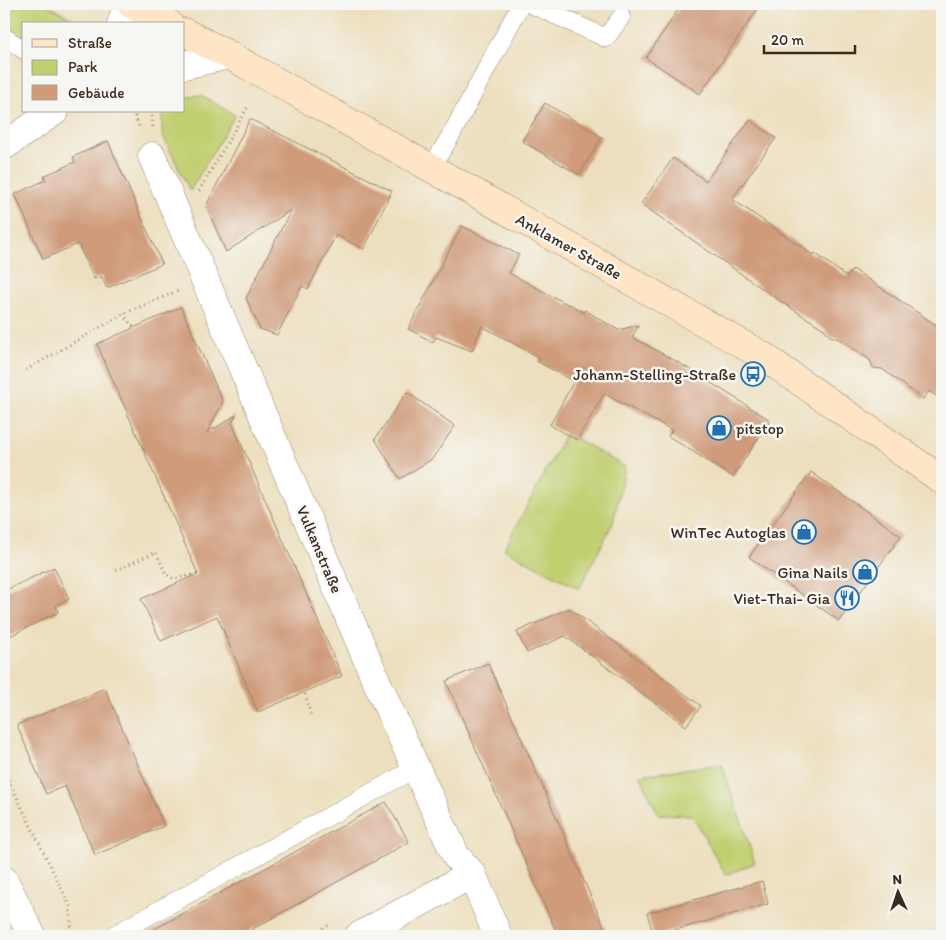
<svg xmlns="http://www.w3.org/2000/svg" width="946" height="940" font-family="Itim,sans-serif">
<style>
.green{fill:#c1cf71;stroke:#7e7c48}
.building{fill:#cf9b7a}
.lines{fill:none;stroke-linecap:round;stroke-linejoin:round}
.lane-casing{stroke:#94846e;stroke-width:19}
.street-casing{stroke:#94846e;stroke-width:29}
.secondary-casing{stroke:#94846e;stroke-width:29}
.path{stroke:#94846e;stroke-width:3;stroke-dasharray:1 4;stroke-linecap:butt}
.lane{stroke:#fff;stroke-width:18}
.street{stroke:#fff;stroke-width:28}
.secondary{stroke:#fde5c5;stroke-width:28}
.labels{text-anchor:middle;stroke-width:5;stroke-linejoin:round;paint-order:stroke}
.street-label{font-size:16px;fill:#3b2a1e;stroke:#f6f6f2}
.poi-label{font-size:16px;fill:#3b2a1e;stroke:#f6f6f2;text-anchor:end}
</style>
<rect width="100%" height="100%" fill="#f6f6f2"/>
<filter id="ink" filterUnits="userSpaceOnUse"><feTurbulence type="fractalNoise" baseFrequency=".02" numOctaves="2"/><feDisplacementMap in="SourceGraphic" scale="10" xChannelSelector="R" yChannelSelector="G"/><feConvolveMatrix kernelMatrix="1 2 1 2 8 2 1 2 1" color-interpolation-filters="sRGB"/></filter>
<filter id="wash" filterUnits="userSpaceOnUse"><feTurbulence type="fractalNoise" baseFrequency=".0096" numOctaves="4" result="noise"/><feDisplacementMap in="SourceGraphic" scale="20" xChannelSelector="R" yChannelSelector="G"/><feGaussianBlur stdDeviation="1.12" result="paint"/><feColorMatrix in="noise" values="0 0 0 0 0 0 0 0 0 0 0 0 0 0 0 0 0 1.4 0 .05"/><feComposite in="paint" operator="in"/></filter>
<g filter="url(#wash)">
<rect width="100%" height="100%" fill="#eddfbe"/>
<g class="green">
<polygon points="4,4 46,4 75,20 78,24 24,24 24,41 4,27"/>
<polygon points="201,95 235,115 190,191 162,134 162,111 184,111 184,98"/>
<polygon points="566,433 625,467 613,523 579,589 504,549"/>
<polygon points="722,764 755,863 726,875 692,815 658,814 640,775"/>
</g>
<g id="blocks">
<g class="building">
<polygon points="682,4 761,4 700,94 646,58"/>
<polygon points="545,103 602,137 579,175 522,141"/>
<polygon points="250,119 392,191 364,249 336,235 308,289 302,286 277,335 260,329 246,298 291,210 226,252 206,206"/>
<polygon points="750,120 776,138 732,199 813,255 815,253 847,277 853,269 942,329 942,400 929,391 923,399 882,369 873,368 870,360 839,339 830,336 824,329 780,301 641,204 673,158 706,181"/>
<polygon points="108,141 162,264 107,288 101,276 94,279 78,244 43,259 15,194 46,180 44,176 75,162 73,157"/>
<polygon points="462,226 519,255 509,273 569,305 570,304 584,313 585,310 618,330 639,325 632,337 681,364 770,420 733,477 668,436 672,430 604,394 577,440 550,425 574,381 538,362 540,358 482,326 472,351 436,337 433,342 408,329"/>
<polygon points="181,307 223,402 207,433 236,415 232,423 342,676 258,712 217,616 161,641 141,599 198,574 97,344"/>
<polygon points="407,392 455,426 432,459 400,479 375,439"/>
<polygon points="811,472 901,536 839,621 749,557"/>
<polygon points="54,567 69,599 56,605 58,612 4,639 4,591"/>
<polygon points="569,608 701,706 686,726 565,636 527,653 517,632"/>
<polygon points="488,663 561,828 608,936 558,936 446,681"/>
<polygon points="105,688 164,826 95,855 65,786 46,794 17,725"/>
<polygon points="386,802 409,842 240,936 142,936"/>
<polygon points="762,881 768,904 654,936 647,913"/>
</g>
</g>
</g>
<g filter="url(#ink)">
<use href="#blocks" fill-opacity="0" stroke="#94846e" stroke-width="1"/>
<g class="lines">
<g class="lane-casing">
<g id="lane">
<polyline points="531,4 606,38 621,17"/>
<polyline points="4,37 24,50"/>
<polyline points="431,168 450,137 521,4"/>
<polyline points="112,936 416,768"/>
</g>
</g>
<g class="street-casing">
<g id="street">
<polyline points="121,24 128,4"/>
<polyline points="184,65 229,55"/>
<polyline points="4,146 55,111"/>
<polyline points="152,156 379,687 456,856 472,874 498,936"/>
<polyline points="4,880 32,936"/>
<polyline points="359,936 472,874"/>
</g>
</g>
<g class="secondary-casing">
<g id="secondary">
<polyline points="131,4 169,24"/>
<polyline points="184,32 229,55 463,186 763,356 942,480"/>
</g>
</g>
<g class="path">
<polyline points="136,111 135,116 140,129"/>
<polyline points="151,111 153,128"/>
<polyline points="199,191 249,105"/>
<polyline points="123,314 134,328"/>
<polyline points="26,370 123,314 178,291"/>
<polyline points="116,570 156,552 166,574 174,579 199,574"/>
<polyline points="305,694 311,716"/>
<polyline points="4,771 70,906 72,936"/>
<polyline points="310,936 331,924"/>
</g>
<use href="#lane" class="lane"/>
<use href="#street" class="street"/>
<use href="#secondary" class="secondary"/>
</g>
</g>
<defs>
<g id="bus-ring" transform="scale(1.25)"><circle r="9.5" fill="#f6f6f2" stroke="#1f6fb2" stroke-width="1.5"/><path d="M-5-6H5V4H4V6H2V4H-2V6H-4V4H-5ZM-3.5-4V0h7V-4ZM-3.5 1.2v1.5H-2V1.2ZM2 1.2v1.5H3.5V1.2Z" fill="#1f6fb2"/></g>
<g id="shop-ring" transform="scale(1.25)"><circle r="9.5" fill="#f6f6f2" stroke="#1f6fb2" stroke-width="1.5"/><path d="M-5-2.5h2.3a2.7 3.5 0 0 1 5.4 0H5L5.5 6h-11ZM-1.5-2.5h3a1.5 2.3 0 0 0-3 0Z" fill="#1f6fb2"/></g>
<g id="restaurant-ring" transform="scale(1.25)"><circle r="9.5" fill="#f6f6f2" stroke="#1f6fb2" stroke-width="1.5"/><path d="M-5-6h1v4h1v-4h1v4h1v-4h1v5L-1.5 .5V6h-2V.5L-5-1ZM5-6V6H3V1.5H1.5Q1.5-4 5-6Z" fill="#1f6fb2"/></g>
</defs>
<g fill-rule="evenodd">
<use href="#bus-ring" x="753" y="374"/>
<use href="#shop-ring" x="719" y="428"/>
<use href="#shop-ring" x="804" y="532"/>
<use href="#shop-ring" x="865" y="572"/>
<use href="#restaurant-ring" x="847" y="598"/>
</g>
<g class="labels">
<g class="street-label">
<text transform="translate(569 246) rotate(29)" y="6">Anklamer Straße</text>
<text transform="translate(320 549) rotate(67)" y="6">Vulkanstraße</text>
</g>
<g class="poi-label">
<text x="736" y="380">Johann-Stelling-Straße</text>
<text x="736" y="434" text-anchor="start">pitstop</text>
<text x="786" y="538">WinTec Autoglas</text>
<text x="848" y="578">Gina Nails</text>
<text x="830" y="604">Viet-Thai- Gia</text>
</g>
</g>
<rect width="946" height="940" fill="none" stroke="#f6f6f2" stroke-width="20"/>
<rect x="22" y="22" width="162" height="90" fill="#f6f6f2" stroke="#aba49d"/>
<rect x="32" y="39" width="25" height="8" fill="#fde5c5" stroke="#aba49d"/>
<text x="68" y="48" font-size="15" fill="#3b2a1e">Straße</text>
<rect x="32" y="60" width="25" height="15" fill="#c1cf71" stroke="#aba49d"/>
<text x="68" y="72" font-size="15" fill="#3b2a1e">Park</text>
<rect x="32" y="85" width="25" height="15" fill="#cf9b7a" stroke="#aba49d"/>
<text x="68" y="98" font-size="15" fill="#3b2a1e">Gebäude</text>
<g transform="translate(898 892) rotate(357)" stroke="#f6f6f2" stroke-width="4" paint-order="stroke">
<path d="M0-4L9 19L0 12L-9 19Z" fill="#3b2a1e"/>
<text y="-8" font-size="14" font-weight="bold" text-anchor="middle" fill="#3b2a1e">N</text>
</g>
<path d="M764 45v8h91v-8" fill="none" stroke="#3b2a1e" stroke-width="2.5"/>
<text x="771" y="45" font-size="15" fill="#3b2a1e" stroke="#f6f6f2" stroke-width="4" paint-order="stroke">20 m</text>
</svg>
